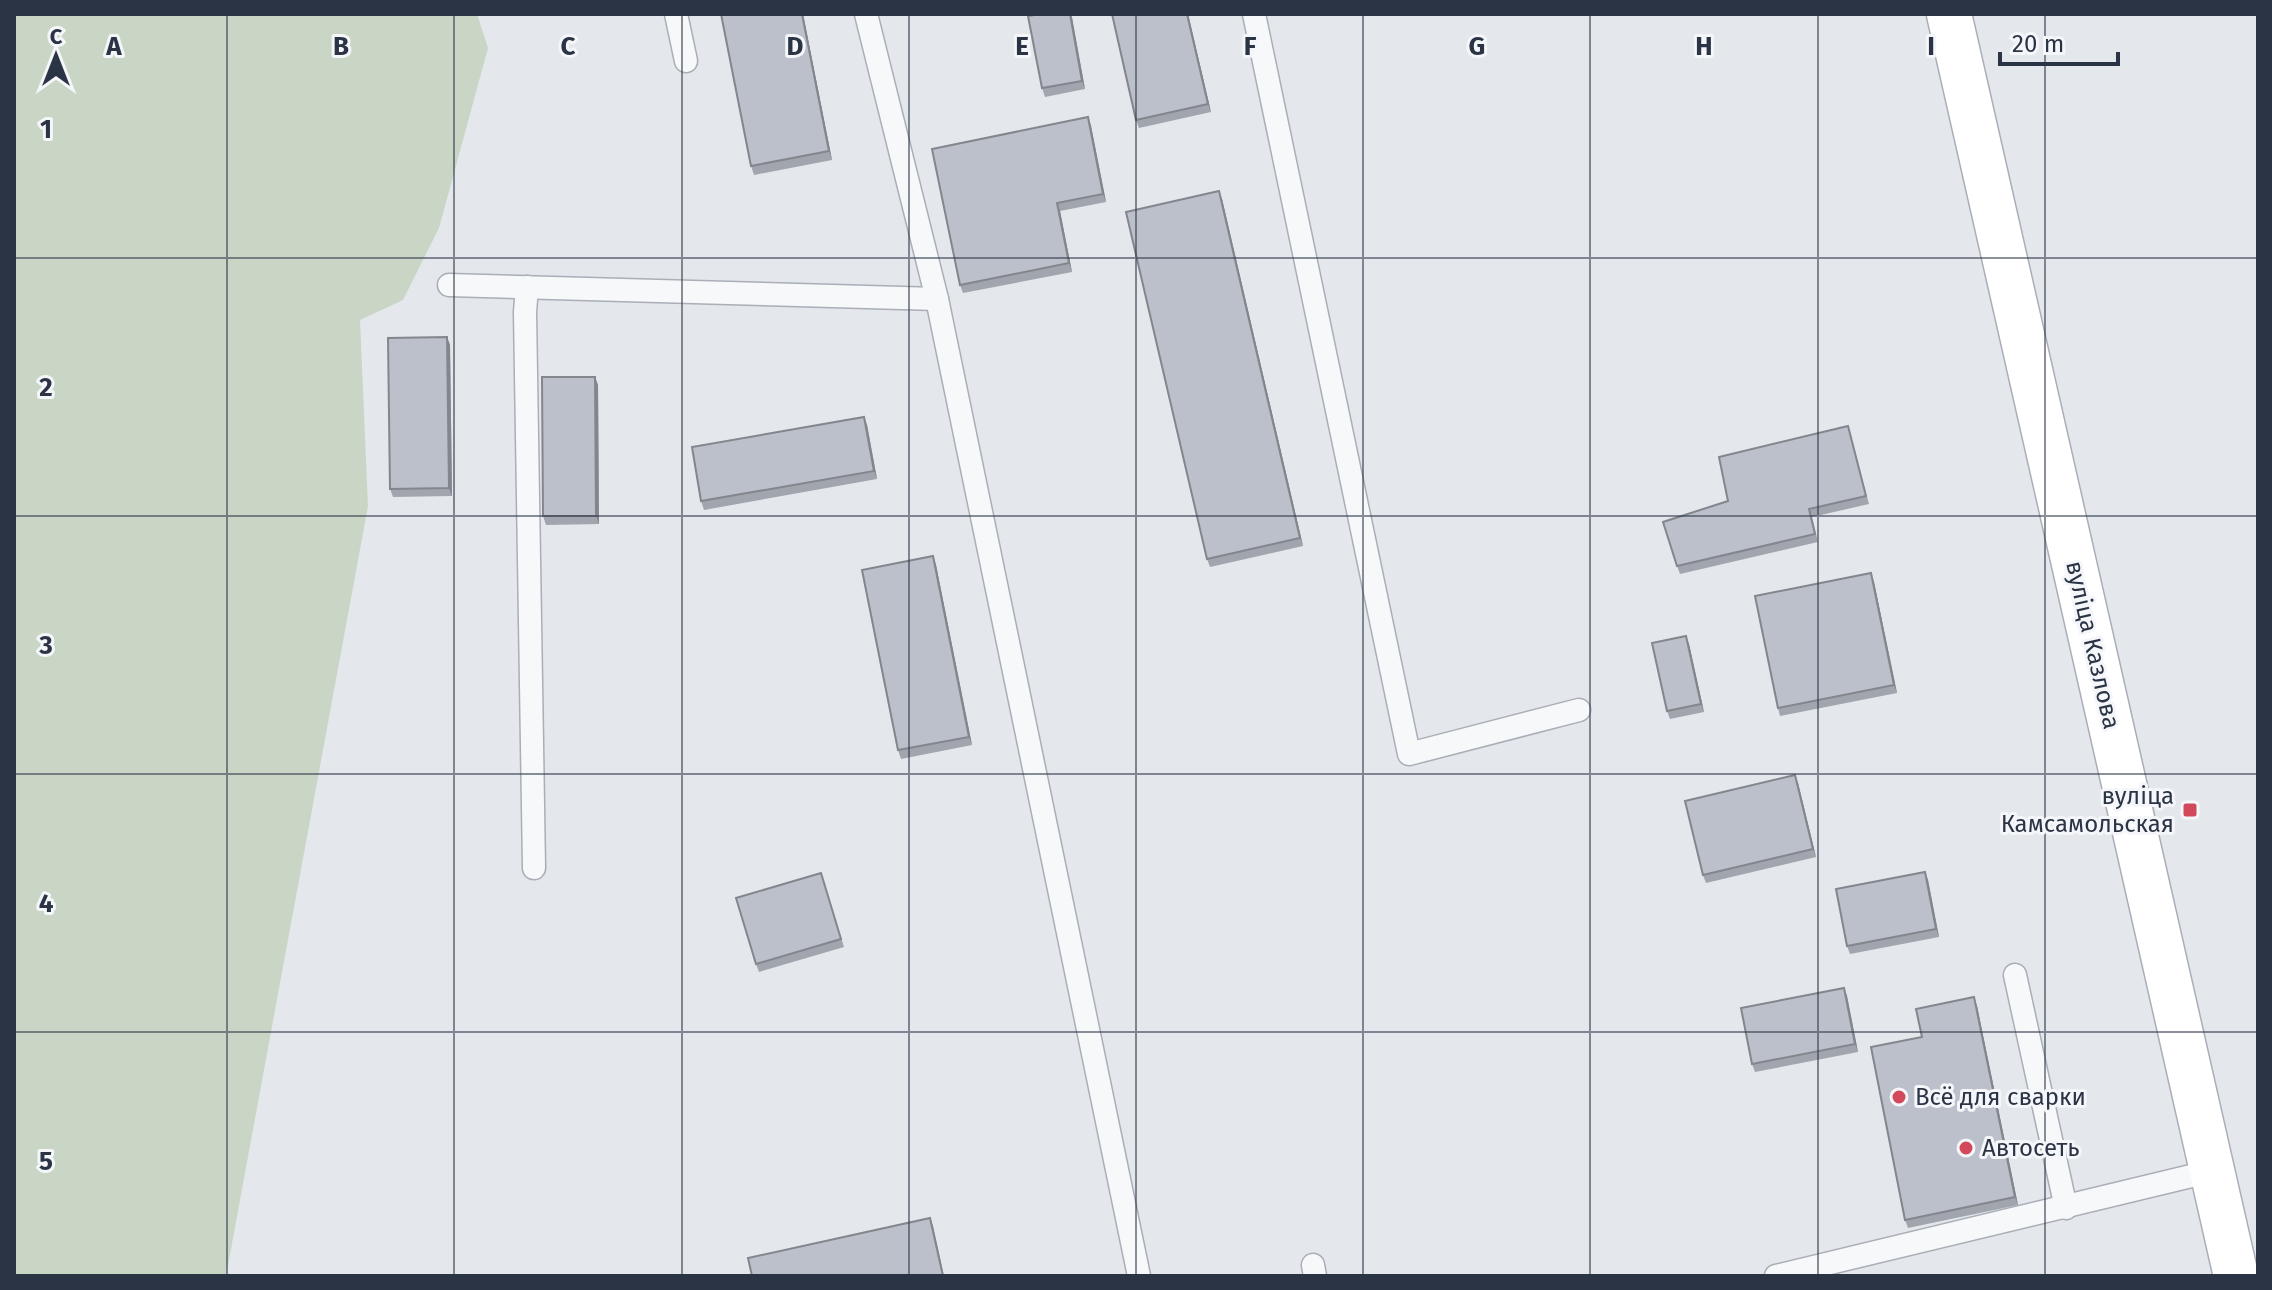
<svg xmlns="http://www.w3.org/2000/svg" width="2272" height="1290" viewBox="0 0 2272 1290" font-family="'Fira Sans',sans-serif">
	<rect width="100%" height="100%" fill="#e4e7ec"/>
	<path fill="#c9d6c5" d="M 14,14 L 477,14 L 488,48 L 439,228 L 403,300 L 360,320 L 368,506 L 226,1276 L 14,1276 Z"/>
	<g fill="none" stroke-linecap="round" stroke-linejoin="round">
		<g stroke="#a9aeb7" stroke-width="25">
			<g id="service">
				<path d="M 676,14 L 686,61"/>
				<path d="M 866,14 L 937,299 L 1139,1276"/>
				<path d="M 1254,14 L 1409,754 L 1579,710"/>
				<path d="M 449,285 L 937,299"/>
				<path d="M 527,287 L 525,312 L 534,868"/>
				<path d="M 2015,975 L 2066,1208"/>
				<path d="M 1313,1265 L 1315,1276"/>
				<path d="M 1776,1276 L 2212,1171"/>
			</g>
		</g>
		<g stroke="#a9aeb7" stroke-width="47">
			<path id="secondary" d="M 1949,14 L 2236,1276"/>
		</g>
		<use href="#service" stroke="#f7f8fa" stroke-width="22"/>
		<use href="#secondary" stroke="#fff" stroke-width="44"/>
	</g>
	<g fill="#a1a5ae">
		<path d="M 721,14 L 803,14 L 832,160 L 754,175 L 751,166 Z"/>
		<path d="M 1040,14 L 1071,14 L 1085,89 L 1045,97 L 1042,88 Z"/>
		<path d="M 1188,14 L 1211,112 L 1139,128 L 1136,120 Z"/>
		<path d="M 1088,117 L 1091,126 L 1106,202 L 1060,211 L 1072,272 L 963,293 L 960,285 Z"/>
		<path d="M 1222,199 L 1303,546 L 1210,567 L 1207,559 Z"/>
		<path d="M 447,337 L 450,345 L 452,496 L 393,497 L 390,489 Z"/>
		<path d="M 595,377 L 598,385 L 599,524 L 546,525 L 543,516 Z"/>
		<path d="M 864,417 L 867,425 L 877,479 L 704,510 L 701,501 Z"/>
		<path d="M 1848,426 L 1869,504 L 1812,517 L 1818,542 L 1680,574 L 1677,566 L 1728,501 Z"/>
		<path d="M 933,556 L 936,565 L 972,745 L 901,759 L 898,750 Z"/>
		<path d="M 1874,582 L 1897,693 L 1780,716 L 1778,708 Z"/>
		<path d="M 1689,644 L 1704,712 L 1670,719 L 1667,711 Z"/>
		<path d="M 1798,783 L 1816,857 L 1706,883 L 1703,875 Z"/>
		<path d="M 1925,872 L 1928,880 L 1939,937 L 1850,954 L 1847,946 Z"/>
		<path d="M 821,873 L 844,947 L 759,972 L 756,964 Z"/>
		<path d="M 1844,988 L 1847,996 L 1858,1052 L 1755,1072 L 1752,1064 Z"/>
		<path d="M 1977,1006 L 2018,1205 L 1908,1228 L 1905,1220 L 1922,1037 Z"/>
	</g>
	<g fill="#83868d">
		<path d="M 802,14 L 803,14 L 832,160 L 829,151 Z"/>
		<path d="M 1070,14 L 1072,17 L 1085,89 L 1082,81 Z"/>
		<path d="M 1187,14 L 1188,14 L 1211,112 L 1208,104 Z"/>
		<path d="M 1088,117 L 1091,126 L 1106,202 L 1103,194 Z"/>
		<path d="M 1219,191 L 1222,199 L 1303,546 L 1300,538 Z"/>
		<path d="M 1057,203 L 1060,211 L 1072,272 L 1069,263 Z"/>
		<path d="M 447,337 L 450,345 L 452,496 L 449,488 Z"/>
		<path d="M 595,377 L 598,385 L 599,524 L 596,516 Z"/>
		<path d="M 864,417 L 867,425 L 877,479 L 874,471 Z"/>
		<path d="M 933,556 L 936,565 L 972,745 L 969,737 Z"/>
		<path d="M 1871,573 L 1874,582 L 1897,693 L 1894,685 Z"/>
		<path d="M 1686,636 L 1689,644 L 1704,712 L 1701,704 Z"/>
		<path d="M 1795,775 L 1798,783 L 1816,857 L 1813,849 Z"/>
		<path d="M 1925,872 L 1928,880 L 1939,937 L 1936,929 Z"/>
		<path d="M 1844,988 L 1847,996 L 1858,1052 L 1855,1044 Z"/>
		<path d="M 1974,997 L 1977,1006 L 2018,1205 L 2015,1197 Z"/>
		<path d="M 930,1218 L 933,1226 L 944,1276 L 943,1276 Z"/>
	</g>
	<g fill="#bbc0ca" stroke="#83868d" stroke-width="2">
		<path d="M 721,14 L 802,14 L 829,151 L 751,166 Z"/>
		<path d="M 1040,14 L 1070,14 L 1082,81 L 1042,88 L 1028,16 Z"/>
		<path d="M 1112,14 L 1187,14 L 1208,104 L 1136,120 Z"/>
		<path d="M 1088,117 L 1103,194 L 1057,203 L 1069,263 L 960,285 L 932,149 Z"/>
		<path d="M 1219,191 L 1300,538 L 1207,559 L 1126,212 Z"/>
		<path d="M 447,337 L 449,488 L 390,489 L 388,338 Z"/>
		<path d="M 542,377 L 595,377 L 596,516 L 543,516 Z"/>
		<path d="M 864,417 L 874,471 L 701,501 L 692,447 Z"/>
		<path d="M 1848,426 L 1866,496 L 1809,509 L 1815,534 L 1677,566 L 1663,522 L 1728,501 L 1719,457 Z"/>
		<path d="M 933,556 L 969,737 L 898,750 L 862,570 Z"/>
		<path d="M 1871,573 L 1894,685 L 1778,708 L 1755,596 Z"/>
		<path d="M 1686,636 L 1701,704 L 1667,711 L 1652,643 Z"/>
		<path d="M 1795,775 L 1813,849 L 1703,875 L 1685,801 Z"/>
		<path d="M 1925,872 L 1936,929 L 1847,946 L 1836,889 Z"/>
		<path d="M 821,873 L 841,939 L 756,964 L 736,898 Z"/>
		<path d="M 1844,988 L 1855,1044 L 1752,1064 L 1741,1008 Z"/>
		<path d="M 1974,997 L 2015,1197 L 1905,1220 L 1871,1047 L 1922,1037 L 1916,1009 Z"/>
		<path d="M 930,1218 L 943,1276 L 752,1276 L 748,1258 Z"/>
	</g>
	<path fill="none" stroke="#2b3445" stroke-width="2" stroke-opacity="0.55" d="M 227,14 L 227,1276M 454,14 L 454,1276M 682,14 L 682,1276M 909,14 L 909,1276M 1136,14 L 1136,1276M 1363,14 L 1363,1276M 1590,14 L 1590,1276M 1818,14 L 1818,1276M 2045,14 L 2045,1276M 14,258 L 2258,258M 14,516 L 2258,516M 14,774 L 2258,774M 14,1032 L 2258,1032"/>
	<g fill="#d1495b" stroke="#f4f6f9" stroke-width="3">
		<rect x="2182" y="802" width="16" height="16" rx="4"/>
		<circle cx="1899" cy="1097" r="8"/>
		<circle cx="1966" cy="1148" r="8"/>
	</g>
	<g text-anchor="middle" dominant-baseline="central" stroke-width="6" stroke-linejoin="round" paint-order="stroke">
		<g font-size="24" fill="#2b3445" stroke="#f4f6f9">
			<text transform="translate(2093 645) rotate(77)">вуліца Казлова</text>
		</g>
		<g font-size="24" fill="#2b3445" stroke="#f4f6f9" text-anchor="start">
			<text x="2174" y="796" text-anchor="end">вуліца<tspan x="2174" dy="28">Камсамольская</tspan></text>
			<text x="1915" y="1097">Всё для сварки</text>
			<text x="1982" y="1148">Автосеть</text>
		</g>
	</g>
	<g font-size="26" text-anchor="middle" font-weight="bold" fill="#2b3445" stroke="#f4f6f9" stroke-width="6" stroke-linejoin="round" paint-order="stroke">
		<text x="114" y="55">A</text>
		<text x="341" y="55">B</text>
		<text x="568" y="55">C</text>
		<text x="795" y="55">D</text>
		<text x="1022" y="55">E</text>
		<text x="1250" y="55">F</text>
		<text x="1477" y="55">G</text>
		<text x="1704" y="55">H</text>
		<text x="1931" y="55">I</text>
		<text x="46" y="138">1</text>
		<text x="46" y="396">2</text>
		<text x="46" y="654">3</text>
		<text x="46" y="912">4</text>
		<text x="46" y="1170">5</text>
	</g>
	<rect width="2272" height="1290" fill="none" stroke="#2b3445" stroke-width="32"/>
	<g transform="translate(56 56)" stroke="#f4f6f9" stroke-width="6" paint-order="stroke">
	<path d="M0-6L14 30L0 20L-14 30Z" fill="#2b3445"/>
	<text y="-12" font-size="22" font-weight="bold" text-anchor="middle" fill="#2b3445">С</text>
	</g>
	<path d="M2000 52v12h118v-12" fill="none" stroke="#2b3445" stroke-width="4"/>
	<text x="2012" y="52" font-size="24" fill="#2b3445" stroke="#f4f6f9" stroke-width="6" paint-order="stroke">20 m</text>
</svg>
